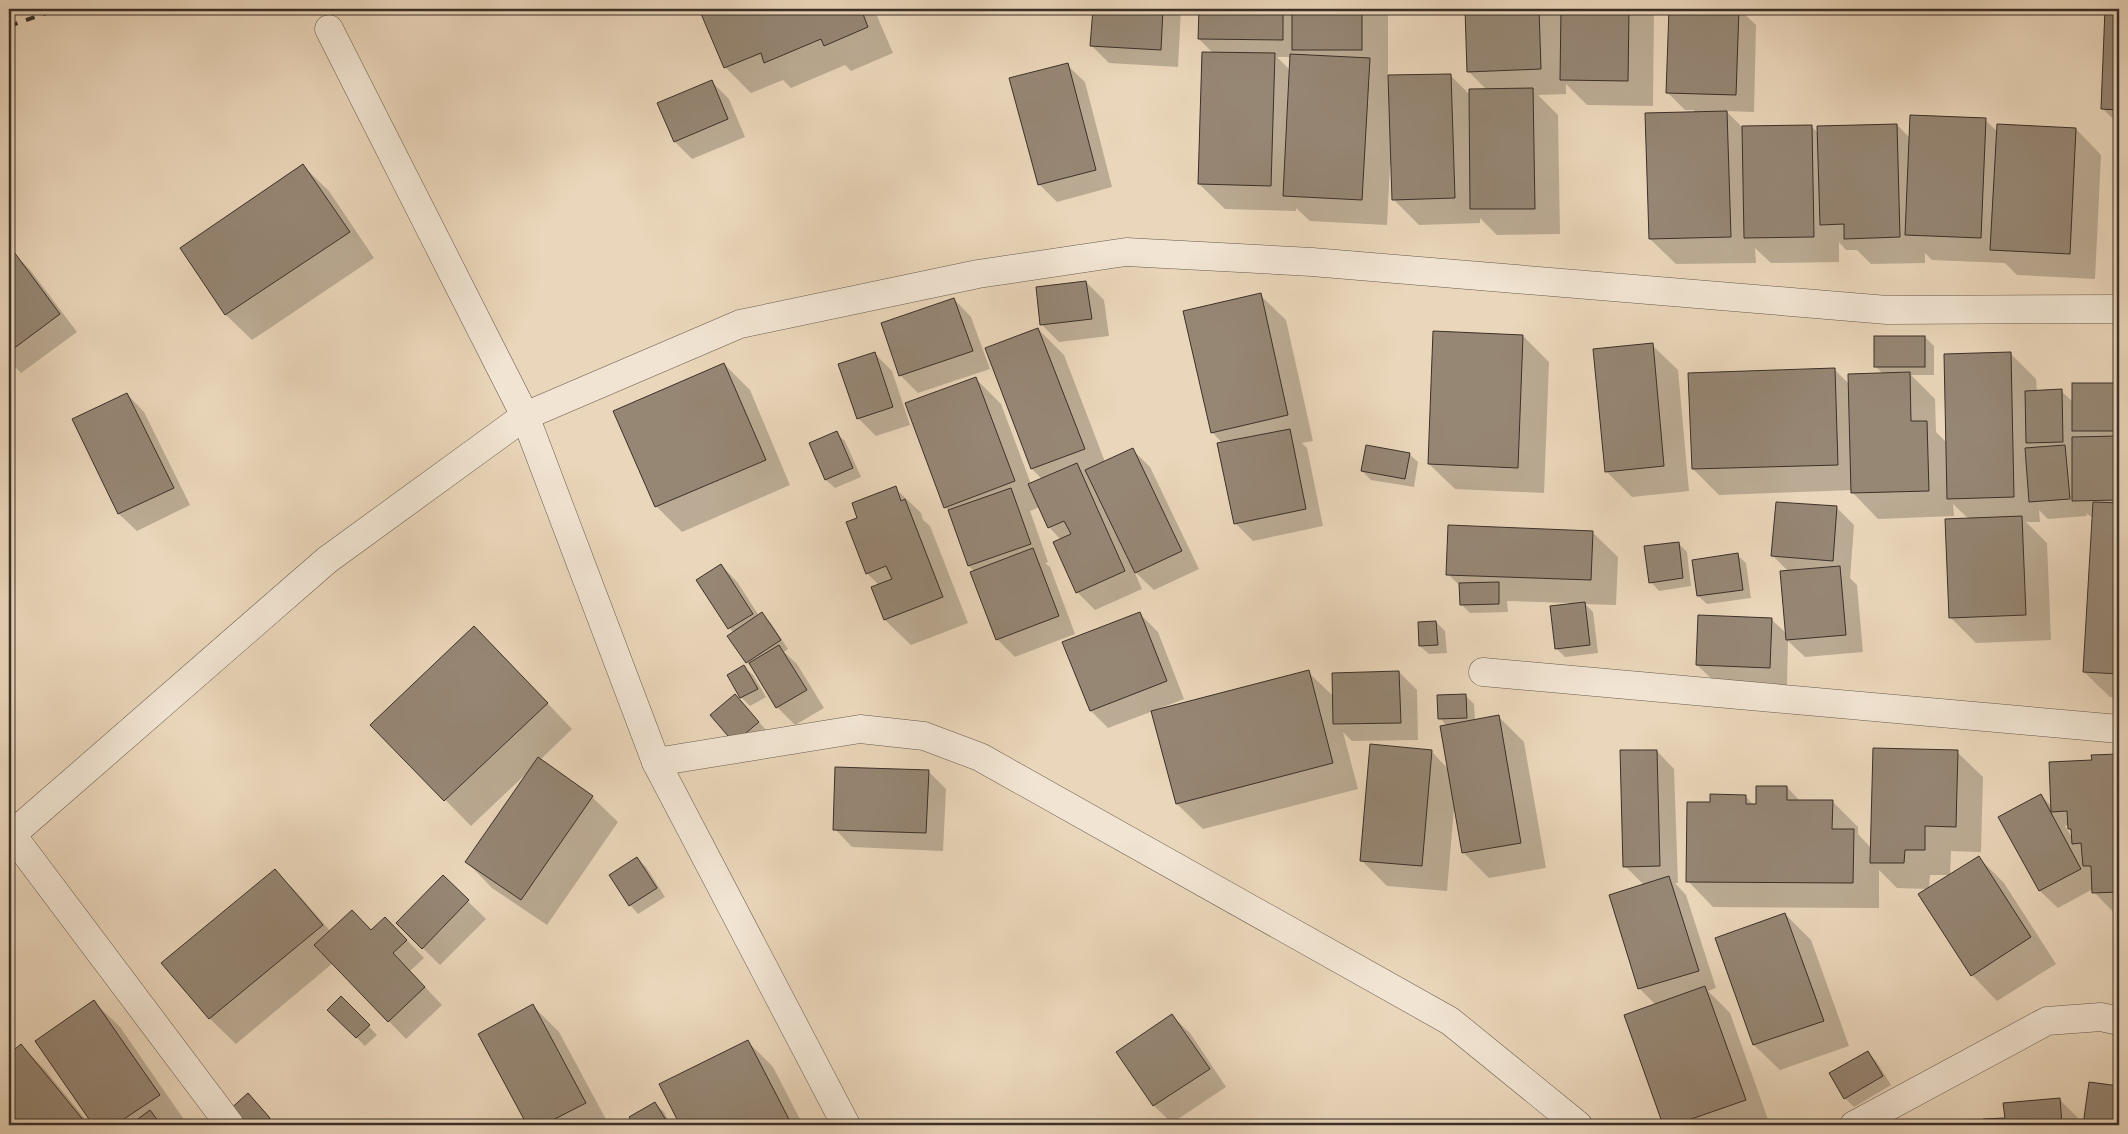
<svg xmlns="http://www.w3.org/2000/svg" width="2128" height="1134" viewBox="0 0 2128 1134" font-family="'IM FELL DW Pica',serif">
	<rect width="100%" height="100%" fill="#ead6ba"/>
	<filter id="stains"><feTurbulence type="fractalNoise" baseFrequency=".004" numOctaves="4"/><feColorMatrix values="0 0 0 0 .2 0 0 0 0 .09 0 0 0 0 .02 0 0 0 .5 -.17"/></filter>
	<radialGradient id="worn" r=".72"><stop offset=".6" stop-color="#630" stop-opacity="0"/><stop offset="1" stop-color="#630" stop-opacity=".3"/></radialGradient>
	<g fill="#0003" fill-rule="evenodd">
		<path d="M 700,9 L 874,9 L 893,53 L 851,71 L 845,65 L 791,88 L 783,80 L 751,93 L 725,67 Z"/>
		<path d="M 1094,9 L 1181,9 L 1178,67 L 1109,63 L 1092,46 Z"/>
		<path d="M 1200,9 L 1388,9 L 1388,77 L 1450,75 L 1470,95 L 1487,90 L 1468,71 L 1466,9 L 1654,9 L 1653,106 L 1587,105 L 1566,84 L 1566,94 L 1538,95 L 1558,115 L 1560,234 L 1497,235 L 1480,218 L 1480,223 L 1419,225 L 1394,200 L 1392,165 L 1390,165 L 1387,225 L 1310,221 L 1296,208 L 1296,211 L 1225,209 L 1199,184 L 1214,54 L 1199,39 ZM 1277,57 L 1291,57 L 1291,71 Z"/>
		<path d="M 1668,9 L 1739,9 L 1756,25 L 1754,112 L 1726,111 L 1742,127 L 1811,126 L 1818,133 L 1897,125 L 1910,138 L 1985,120 L 1998,132 L 2076,129 L 2101,155 L 2095,279 L 2017,275 L 2005,263 L 1932,260 L 1925,253 L 1925,263 L 1871,264 L 1857,250 L 1846,250 L 1839,242 L 1839,262 L 1771,263 L 1755,248 L 1756,263 L 1676,264 L 1650,239 L 1694,113 L 1694,110 L 1685,110 L 1668,93 L 1670,9 Z"/>
		<path d="M 2106,9 L 2119,9 L 2119,125 L 2103,109 Z"/>
		<path d="M 1067,65 L 1085,82 L 1112,187 L 1057,202 L 1039,184 Z"/>
		<path d="M 712,82 L 729,99 L 745,137 L 692,159 L 675,142 Z"/>
		<path d="M 303,166 L 329,191 L 374,258 L 252,340 L 226,315 L 182,249 Z"/>
		<path d="M 14,253 L 31,271 L 77,332 L 21,373 L 9,361 L 9,257 Z"/>
		<path d="M 1086,282 L 1104,300 L 1109,336 L 1059,342 L 1042,325 Z"/>
		<path d="M 1260,295 L 1286,320 L 1313,441 L 1302,443 L 1307,448 L 1323,526 L 1253,541 L 1235,523 L 1223,444 L 1212,432 Z"/>
		<path d="M 954,299 L 971,317 L 990,369 L 918,393 L 901,376 L 882,324 Z"/>
		<path d="M 1038,329 L 1064,355 L 1105,462 L 1132,449 L 1150,467 L 1199,569 L 1154,590 L 1134,571 L 1142,589 L 1095,610 L 1077,592 L 1061,540 L 1049,527 L 1040,507 L 1030,511 L 1048,562 L 1045,563 L 1050,567 L 1075,634 L 1015,657 L 997,639 L 975,572 L 969,566 L 950,512 L 945,507 L 976,379 L 1001,404 L 1031,484 L 1042,479 L 1032,469 L 986,349 Z"/>
		<path d="M 1523,336 L 1549,362 L 1544,493 L 1455,489 L 1429,464 Z"/>
		<path d="M 1925,337 L 1934,346 L 1934,375 L 1911,375 L 1935,399 L 1936,432 L 1947,443 L 2011,354 L 2036,379 L 2037,392 L 2061,391 L 2073,402 L 2073,384 L 2119,385 L 2119,698 L 2110,697 L 2084,672 L 2093,518 L 2086,513 L 2087,516 L 2048,519 L 2039,510 L 2040,522 L 2026,522 L 2047,543 L 2051,640 L 1976,643 L 1951,618 L 1969,519 L 1953,504 L 1954,516 L 1878,519 L 1853,493 L 1853,490 L 1719,495 L 1693,469 L 1834,369 L 1850,385 L 1883,374 L 1875,366 Z"/>
		<path d="M 1652,345 L 1678,370 L 1689,491 L 1632,497 L 1606,471 Z"/>
		<path d="M 874,353 L 892,371 L 910,425 L 876,436 L 858,418 Z"/>
		<path d="M 724,364 L 750,390 L 790,485 L 682,532 L 656,506 L 615,412 Z"/>
		<path d="M 127,394 L 144,412 L 190,505 L 137,531 L 119,514 L 74,420 Z"/>
		<path d="M 836,433 L 845,441 L 861,477 L 835,488 L 826,480 L 810,444 Z"/>
		<path d="M 1409,454 L 1418,462 L 1414,487 L 1371,480 L 1362,471 Z"/>
		<path d="M 895,488 L 921,513 L 923,520 L 930,526 L 968,623 L 911,645 L 885,620 L 879,585 L 867,573 Z"/>
		<path d="M 1837,508 L 1854,525 L 1850,578 L 1857,585 L 1863,652 L 1805,657 L 1788,641 L 1787,685 L 1715,682 L 1697,665 L 1771,619 L 1787,634 L 1789,572 L 1772,555 Z"/>
		<path d="M 1592,532 L 1618,557 L 1616,605 L 1585,604 L 1593,612 L 1598,653 L 1565,657 L 1556,648 L 1570,603 L 1507,601 L 1508,612 L 1470,613 L 1462,605 L 1461,587 L 1448,574 Z"/>
		<path d="M 1678,543 L 1687,552 L 1691,586 L 1659,591 L 1651,582 Z"/>
		<path d="M 1737,555 L 1746,563 L 1751,598 L 1707,604 L 1698,596 Z"/>
		<path d="M 721,565 L 738,583 L 759,616 L 762,614 L 771,623 L 788,649 L 784,652 L 797,664 L 824,708 L 795,725 L 777,707 L 755,671 L 747,662 L 734,634 L 698,580 Z"/>
		<path d="M 1140,614 L 1158,632 L 1184,699 L 1158,709 L 1158,711 L 1308,672 L 1334,697 L 1399,672 L 1417,690 L 1418,740 L 1352,741 L 1343,732 L 1358,789 L 1203,829 L 1177,804 L 1153,711 L 1108,728 L 1091,711 Z"/>
		<path d="M 1436,622 L 1445,631 L 1447,653 L 1429,654 L 1420,646 Z"/>
		<path d="M 500,653 L 572,729 L 540,760 L 592,797 L 618,822 L 547,925 L 492,888 L 467,862 L 529,771 L 471,826 L 372,725 Z"/>
		<path d="M 744,667 L 753,675 L 766,697 L 750,706 L 741,697 L 728,675 Z"/>
		<path d="M 735,695 L 767,731 L 743,751 Z"/>
		<path d="M 1465,695 L 1474,704 L 1475,721 L 1498,716 L 1524,742 L 1546,868 L 1489,878 L 1463,852 L 1454,808 L 1447,891 L 1387,886 L 1361,860 L 1431,751 L 1448,769 L 1447,726 L 1440,718 Z"/>
		<path d="M 1657,751 L 1674,769 L 1678,883 L 1675,883 L 1686,895 L 1716,988 L 1708,991 L 1730,1013 L 1770,1125 L 1665,1125 L 1626,1016 L 1656,1005 L 1640,989 L 1610,895 L 1644,885 L 1625,866 Z"/>
		<path d="M 1957,752 L 1983,777 L 1981,852 L 1951,851 L 1950,875 L 1978,857 L 2004,883 L 2056,964 L 1997,1001 L 1972,975 L 1929,889 L 1897,888 L 1879,870 L 1879,908 L 1713,907 L 1688,881 L 1711,804 L 1745,796 L 1754,805 L 1787,787 L 1800,801 L 1832,801 L 1858,827 L 1858,834 L 1872,849 ZM 1930,875 L 1950,875 L 1929,888 Z"/>
		<path d="M 2119,755 L 2119,918 L 2094,892 L 2093,889 L 2058,908 L 2040,891 L 2000,817 L 2041,795 L 2052,807 L 2093,761 L 2092,756 ZM 2066,825 L 2072,832 L 2073,839 L 2065,826 Z"/>
		<path d="M 928,771 L 946,789 L 943,851 L 852,847 L 835,829 Z"/>
		<path d="M 637,858 L 646,867 L 665,897 L 638,914 L 630,905 Z"/>
		<path d="M 275,870 L 300,896 L 331,932 L 371,931 L 403,936 L 424,958 L 410,971 L 442,1005 L 406,1039 L 333,963 L 236,1044 L 210,1019 L 163,963 Z"/>
		<path d="M 443,877 L 486,919 L 440,965 L 397,923 Z"/>
		<path d="M 1785,914 L 1811,940 L 1849,1046 L 1780,1070 L 1754,1045 L 1717,939 Z"/>
		<path d="M 341,998 L 377,1035 L 365,1046 L 329,1010 Z"/>
		<path d="M 94,1002 L 120,1027 L 185,1121 L 178,1125 L 94,1125 L 36,1041 Z"/>
		<path d="M 533,1006 L 559,1032 L 609,1125 L 529,1125 L 480,1034 Z"/>
		<path d="M 1172,1016 L 1190,1033 L 1226,1087 L 1172,1123 L 1154,1106 L 1118,1052 Z"/>
		<path d="M 747,1041 L 773,1067 L 803,1125 L 681,1125 L 660,1085 Z"/>
		<path d="M 21,1046 L 46,1071 L 90,1125 L 9,1125 L 9,1055 Z"/>
		<path d="M 1867,1052 L 1876,1061 L 1891,1085 L 1854,1107 L 1845,1098 Z"/>
		<path d="M 2090,1083 L 2119,1088 L 2119,1125 L 1985,1125 L 1985,1121 L 2006,1119 L 2059,1099 L 2084,1124 Z"/>
		<path d="M 257,1104 L 275,1125 L 241,1125 Z"/>
		<path d="M 655,1104 L 664,1112 L 671,1125 L 636,1125 L 631,1117 Z"/>
	</g>
	<g fill="#968674" stroke="#3b3029">
		<path d="M 699,9 L 861,9 L 868,27 L 824,46 L 821,39 L 764,63 L 761,53 L 724,68 Z"/>
		<path d="M 1093,9 L 1163,9 L 1161,50 L 1090,46 Z"/>
		<path d="M 1199,9 L 1283,9 L 1283,40 L 1198,39 Z"/>
		<rect x="1292" y="9" width="70" height="41"/>
		<path d="M 1465,9 L 1539,9 L 1541,69 L 1467,72 Z"/>
		<path d="M 1561,9 L 1629,9 L 1628,81 L 1560,80 Z"/>
		<path d="M 1669,9 L 1739,9 L 1736,95 L 1666,93 Z"/>
		<path d="M 2105,9 L 2119,9 L 2119,110 L 2101,109 Z"/>
		<path d="M 1202,52 L 1275,53 L 1271,186 L 1198,184 Z"/>
		<path d="M 1290,54 L 1370,58 L 1362,200 L 1283,196 Z"/>
		<path d="M 1068,63 L 1096,170 L 1038,185 L 1009,78 Z"/>
		<path d="M 1451,74 L 1455,198 L 1392,200 L 1388,75 Z"/>
		<path d="M 712,80 L 728,119 L 674,142 L 657,103 Z"/>
		<path d="M 1533,88 L 1535,209 L 1470,209 L 1469,89 Z"/>
		<path d="M 1727,111 L 1731,237 L 1649,239 L 1645,113 Z"/>
		<path d="M 1910,115 L 1986,118 L 1981,238 L 1905,235 Z"/>
		<path d="M 1897,124 L 1900,237 L 1844,239 L 1844,224 L 1820,225 L 1817,126 Z"/>
		<path d="M 1997,124 L 2076,128 L 2070,254 L 1990,250 Z"/>
		<path d="M 1812,125 L 1814,237 L 1744,238 L 1742,126 Z"/>
		<path d="M 303,164 L 350,232 L 225,315 L 180,248 Z"/>
		<path d="M 14,252 L 60,314 L 9,352 L 9,255 Z"/>
		<path d="M 1086,281 L 1092,319 L 1040,325 L 1036,287 Z"/>
		<path d="M 1261,293 L 1288,415 L 1211,433 L 1183,311 Z"/>
		<path d="M 954,298 L 973,351 L 899,376 L 881,323 Z"/>
		<path d="M 1038,328 L 1085,449 L 1031,469 L 985,348 Z"/>
		<path d="M 1433,331 L 1523,335 L 1518,468 L 1428,464 Z"/>
		<rect x="1874" y="336" width="51" height="31"/>
		<path d="M 1653,343 L 1664,466 L 1605,472 L 1593,349 Z"/>
		<path d="M 875,352 L 893,407 L 857,419 L 838,364 Z"/>
		<path d="M 2011,352 L 2014,497 L 1947,499 L 1944,354 Z"/>
		<path d="M 724,363 L 766,460 L 655,507 L 613,411 Z"/>
		<path d="M 1835,368 L 1838,465 L 1692,469 L 1688,373 Z"/>
		<path d="M 1910,372 L 1911,421 L 1927,421 L 1929,491 L 1851,493 L 1848,374 Z"/>
		<path d="M 976,377 L 1015,481 L 944,508 L 905,403 Z"/>
		<rect x="2072" y="383" width="47" height="48"/>
		<path d="M 2062,389 L 2063,442 L 2026,443 L 2025,391 Z"/>
		<path d="M 127,393 L 174,488 L 118,514 L 72,419 Z"/>
		<path d="M 1290,429 L 1306,509 L 1234,524 L 1217,443 Z"/>
		<path d="M 837,431 L 853,468 L 825,480 L 809,443 Z"/>
		<path d="M 2119,436 L 2119,500 L 2072,501 L 2072,437 Z"/>
		<path d="M 1366,445 L 1410,453 L 1405,479 L 1361,471 Z"/>
		<path d="M 2065,445 L 2070,499 L 2029,502 L 2025,448 Z"/>
		<path d="M 1133,448 L 1182,551 L 1135,573 L 1085,470 Z"/>
		<path d="M 1077,463 L 1125,571 L 1076,593 L 1053,542 L 1071,534 L 1064,521 L 1048,528 L 1028,484 Z"/>
		<path d="M 896,486 L 901,501 L 905,499 L 943,597 L 884,620 L 871,587 L 892,579 L 886,566 L 866,574 L 846,522 L 857,518 L 852,503 Z"/>
		<path d="M 1011,488 L 1031,544 L 968,566 L 948,510 Z"/>
		<path d="M 1776,502 L 1837,506 L 1833,561 L 1771,556 Z"/>
		<path d="M 2093,502 L 2119,503 L 2119,674 L 2083,672 Z"/>
		<path d="M 2022,516 L 2026,615 L 1949,618 L 1945,519 Z"/>
		<path d="M 1448,525 L 1593,531 L 1591,580 L 1446,575 Z"/>
		<path d="M 1679,542 L 1683,578 L 1649,583 L 1644,546 Z"/>
		<path d="M 1033,548 L 1059,616 L 996,640 L 970,572 Z"/>
		<path d="M 1738,553 L 1743,590 L 1697,596 L 1692,560 Z"/>
		<path d="M 721,564 L 753,614 L 728,629 L 696,580 Z"/>
		<path d="M 1840,566 L 1846,635 L 1786,640 L 1780,571 Z"/>
		<path d="M 1499,582 L 1499,604 L 1460,605 L 1459,583 Z"/>
		<path d="M 1585,602 L 1590,645 L 1555,649 L 1550,606 Z"/>
		<path d="M 762,612 L 781,640 L 746,663 L 727,636 Z"/>
		<path d="M 1140,612 L 1167,681 L 1090,711 L 1062,642 Z"/>
		<path d="M 1698,615 L 1772,618 L 1770,668 L 1696,665 Z"/>
		<path d="M 1436,621 L 1438,645 L 1419,646 L 1418,622 Z"/>
		<path d="M 474,626 L 548,703 L 444,801 L 370,725 Z"/>
		<path d="M 779,645 L 807,690 L 776,708 L 749,663 Z"/>
		<path d="M 744,665 L 758,689 L 740,698 L 727,675 Z"/>
		<path d="M 1309,670 L 1333,763 L 1176,804 L 1151,711 Z"/>
		<path d="M 1399,671 L 1401,723 L 1333,724 L 1332,673 Z"/>
		<path d="M 735,694 L 759,722 L 734,743 L 710,715 Z"/>
		<path d="M 1466,694 L 1467,718 L 1438,719 L 1437,695 Z"/>
		<path d="M 1499,715 L 1521,843 L 1462,853 L 1440,726 Z"/>
		<path d="M 1370,744 L 1432,750 L 1422,866 L 1360,861 Z"/>
		<path d="M 1873,748 L 1958,750 L 1956,827 L 1925,826 L 1925,850 L 1905,850 L 1904,863 L 1870,863 Z"/>
		<path d="M 1620,750 L 1657,750 L 1660,866 L 1623,867 Z"/>
		<path d="M 2119,754 L 2119,892 L 2092,893 L 2091,866 L 2083,866 L 2081,843 L 2072,844 L 2071,829 L 2068,829 L 2067,811 L 2051,812 L 2049,762 L 2092,760 L 2091,755 Z"/>
		<path d="M 538,757 L 593,796 L 521,900 L 465,862 Z"/>
		<path d="M 835,767 L 929,770 L 926,833 L 833,830 Z"/>
		<path d="M 1756,786 L 1787,786 L 1787,800 L 1833,800 L 1832,829 L 1854,829 L 1853,883 L 1686,882 L 1687,802 L 1710,802 L 1710,794 L 1746,795 L 1746,804 L 1756,804 Z"/>
		<path d="M 2041,794 L 2081,869 L 2039,891 L 1998,817 Z"/>
		<path d="M 1979,856 L 2031,937 L 1971,976 L 1918,894 Z"/>
		<path d="M 637,857 L 657,888 L 629,906 L 609,875 Z"/>
		<path d="M 275,869 L 323,925 L 209,1019 L 161,963 Z"/>
		<path d="M 443,875 L 469,900 L 422,949 L 396,923 Z"/>
		<path d="M 1669,876 L 1699,971 L 1638,989 L 1609,895 Z"/>
		<path d="M 352,910 L 371,930 L 385,917 L 407,940 L 393,953 L 425,987 L 388,1022 L 314,945 Z"/>
		<path d="M 1785,913 L 1824,1021 L 1753,1045 L 1715,938 Z"/>
		<path d="M 1705,986 L 1746,1100 L 1674,1125 L 1663,1125 L 1624,1015 Z"/>
		<path d="M 341,996 L 370,1025 L 356,1038 L 327,1010 Z"/>
		<path d="M 94,1000 L 160,1095 L 115,1125 L 93,1125 L 35,1041 Z"/>
		<path d="M 533,1004 L 586,1103 L 543,1125 L 527,1125 L 478,1034 Z"/>
		<path d="M 1172,1014 L 1210,1069 L 1153,1106 L 1116,1052 Z"/>
		<path d="M 748,1040 L 792,1125 L 680,1125 L 659,1084 Z"/>
		<path d="M 21,1044 L 84,1121 L 79,1125 L 9,1125 L 9,1054 Z"/>
		<path d="M 1868,1051 L 1883,1076 L 1844,1099 L 1829,1073 Z"/>
		<path d="M 2089,1082 L 2119,1086 L 2119,1125 L 2083,1125 Z"/>
		<path d="M 248,1093 L 270,1118 L 262,1125 L 239,1125 L 227,1112 Z"/>
		<path d="M 2060,1098 L 2062,1125 L 1984,1125 L 1983,1119 L 2005,1118 L 2003,1103 Z"/>
		<path d="M 655,1102 L 669,1125 L 634,1125 L 629,1117 Z"/>
		<path d="M 150,1110 L 161,1125 L 130,1125 Z"/>
	</g>
	<g fill="none" stroke-linecap="round" stroke-linejoin="round">
		<g stroke="#675a4d" stroke-width="29">
			<g id="minor">
				<path d="M 329,29 L 525,416 L 656,762 L 846,1125"/>
				<path d="M 1483,672 L 2119,729"/>
				<path d="M 656,762 L 860,729 L 924,736 L 980,757 L 1450,1021 L 1578,1125"/>
				<path d="M 12,835 L 230,1125"/>
				<path d="M 9,837 L 327,560 L 525,416 L 740,324 L 978,274 L 1126,252 L 1312,262 L 1887,310 L 2119,309"/>
				<path d="M 1854,1125 L 2047,1021 L 2101,1017 L 2119,1021"/>
			</g>
		</g>
		<use href="#minor" stroke="#f1e4d2" stroke-width="28"/>
		<path stroke="#3b3029" stroke-width="4" stroke-dasharray="9 9" stroke-linecap="butt" d="M 9,26 L 58,9"/>
	</g>
	<rect width="2128" height="1134" fill="none" stroke="#ead6ba" stroke-width="30"/>
	<rect x="10" y="10" width="2108" height="1114" fill="none" stroke="#3b3029" stroke-width="2.5"/>
	<rect x="15" y="15" width="2098" height="1104" fill="none" stroke="#3b3029"/>
	<rect width="100%" height="100%" filter="url(#stains)"/>
	<rect width="100%" height="100%" fill="url(#worn)"/>
</svg>
